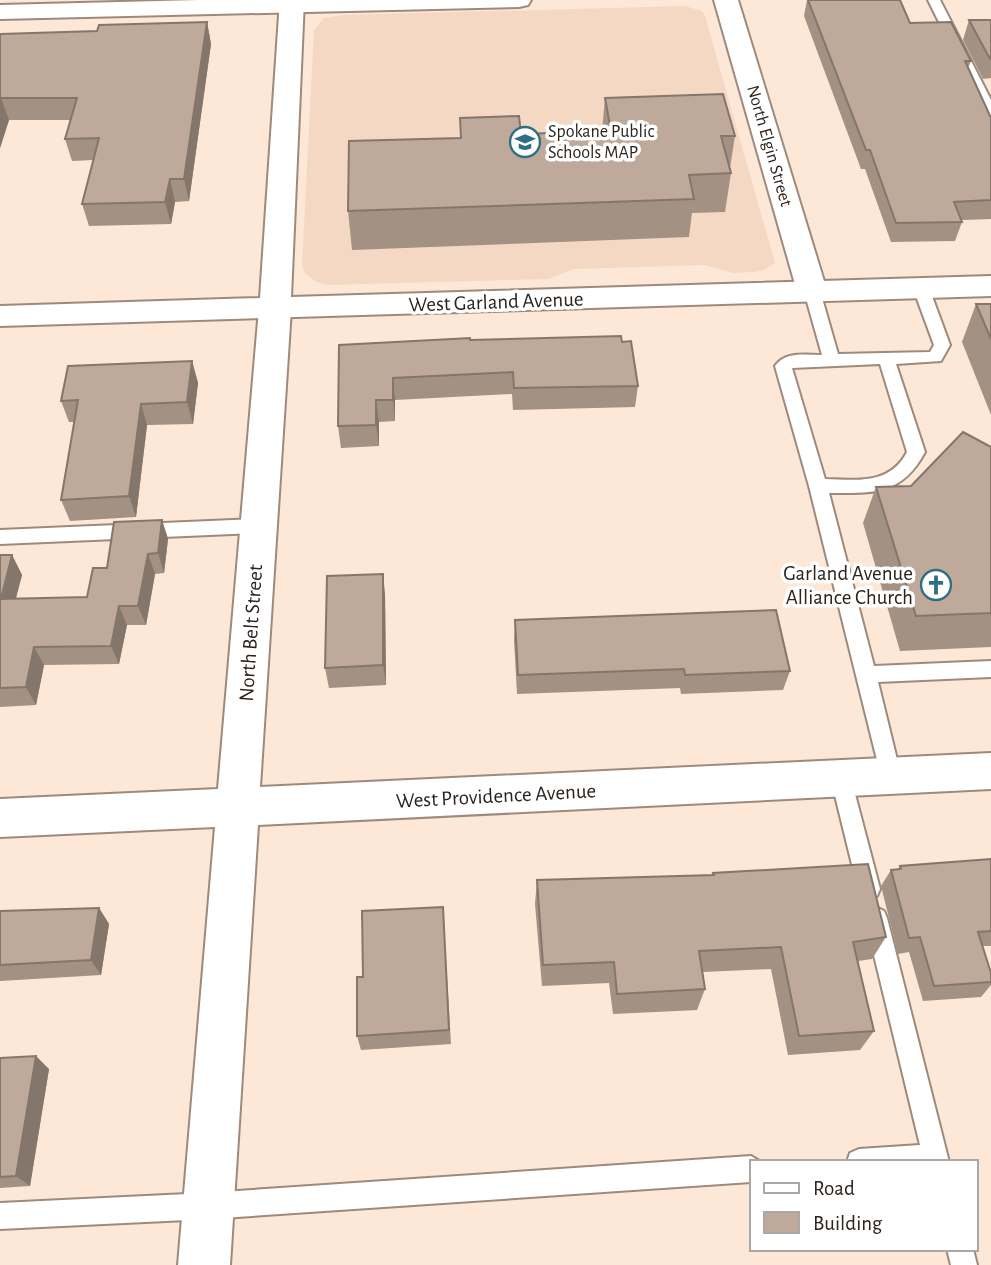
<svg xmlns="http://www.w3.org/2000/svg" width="991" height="1265" viewBox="0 0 991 1265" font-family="'Alegreya Sans',sans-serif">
	<rect width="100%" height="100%" fill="#fde7d7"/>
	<path fill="#f5d8c4" d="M 685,6 L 702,11 L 705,16 L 775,263 L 764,270 L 753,272 L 733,273 L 704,265 L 574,269 L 549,279 L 329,285 L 316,282 L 305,273 L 302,265 L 314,30 L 324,18 L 344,15 Z"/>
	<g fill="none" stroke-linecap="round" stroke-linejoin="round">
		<g stroke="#9e8a7c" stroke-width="4">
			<g id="lane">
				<path d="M 928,0 L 940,0 L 991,100 L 991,117 L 984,113 Z"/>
				<path d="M 921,283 L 929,288 L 950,345 L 941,361 L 896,364 L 925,452 C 901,496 873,493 829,493 L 874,666 L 991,661 L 991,677 L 878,682 L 901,776 L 898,782 L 891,785 L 884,782 L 881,776 L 809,486 L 775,366 C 786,351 805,355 822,355 L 804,291 L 812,286 L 820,291 L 838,354 L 930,352 L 934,345 L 913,288 ZM 880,364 L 907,452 C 890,485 857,480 825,479 L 792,368 Z"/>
				<path d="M 258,519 L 264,521 L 267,526 L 264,531 L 258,533 L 0,544 L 0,530 Z"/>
				<path d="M 841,770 L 848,773 L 851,779 L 880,889 L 877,896 L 869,899 L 861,896 L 858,889 L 831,779 L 834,773 Z"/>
				<path d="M 876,907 L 884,911 L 887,918 L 949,1162 L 847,1162 L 850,1153 L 859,1149 L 920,1145 L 865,918 L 868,911 Z"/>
				<path d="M 751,1156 L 761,1162 L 751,1162 L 751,1182 L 208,1219 L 0,1229 L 0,1203 L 208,1193 Z"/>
				<path d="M 947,1249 L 973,1249 L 977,1265 L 951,1265 Z"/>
			</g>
		</g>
		<g stroke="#9e8a7c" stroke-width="4">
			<g id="street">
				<path d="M 199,0 L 531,0 L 528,5 L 519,7 L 0,19 L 0,5 Z"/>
				<path d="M 714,0 L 738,0 L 827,291 L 823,298 L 812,301 L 801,298 L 797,291 Z"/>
				<path d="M 275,299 L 286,302 L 291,309 L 260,787 L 991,753 L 991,789 L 258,825 L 230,1265 L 178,1265 L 215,827 L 0,837 L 0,799 L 218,789 L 259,309 L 264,302 Z"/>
			</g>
		</g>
		<g stroke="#9e8a7c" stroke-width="4">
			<path id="secondary" d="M 280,0 L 304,0 L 291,297 L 991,276 L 991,296 L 0,326 L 0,306 L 260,298 Z"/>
		</g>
		<use href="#lane" fill="#fff" fill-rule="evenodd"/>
		<use href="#street" fill="#fff" fill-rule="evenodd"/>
		<use href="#secondary" fill="#fff" fill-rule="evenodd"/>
	</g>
	<g fill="#a39184">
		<path d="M 807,0 L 900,0 L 910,23 L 971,61 L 968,68 L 991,118 L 991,219 L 962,220 L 962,222 L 955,241 L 891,242 L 865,169 L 861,169 L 804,16 Z"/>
		<path d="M 969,20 L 991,20 L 991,78 L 983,79 L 963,40 Z"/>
		<path d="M 207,22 L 211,44 L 189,201 L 175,202 L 171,224 L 89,226 L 82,204 L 93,160 L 72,161 L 65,139 L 70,120 L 9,120 L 0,148 L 0,34 L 97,31 Z"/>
		<path d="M 605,98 L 735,136 L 730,168 L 731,173 L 725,212 L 692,213 L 689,237 L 352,250 L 348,211 L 460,138 L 460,118 L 521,134 L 602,131 Z"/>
		<path d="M 976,304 L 991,304 L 991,415 L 962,342 Z"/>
		<path d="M 470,340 L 622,342 L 638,386 L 635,407 L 513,410 L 512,394 L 395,400 L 395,421 L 379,422 L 379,446 L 341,448 L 338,426 L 339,345 Z"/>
		<path d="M 192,361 L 198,383 L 193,424 L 147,425 L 136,517 L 70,521 L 61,500 L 74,422 L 69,422 L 61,401 Z"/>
		<path d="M 991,447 L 991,647 L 900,651 L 863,523 L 876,487 L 911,486 Z"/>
		<path d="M 162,520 L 168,539 L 164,573 L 155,574 L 146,625 L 127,625 L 119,664 L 44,665 L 36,705 L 0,707 L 0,555 L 12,555 L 22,575 L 15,599 L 87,597 Z"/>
		<path d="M 385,594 L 386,685 L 329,688 L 325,668 Z"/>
		<path d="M 515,620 L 790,671 L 783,690 L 681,694 L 680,688 L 517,694 L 514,640 Z"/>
		<path d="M 991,859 L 991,946 L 983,946 L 991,973 L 991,985 L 981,997 L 923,1001 L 909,952 L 898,954 L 881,886 L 891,870 L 898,869 L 900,866 Z"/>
		<path d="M 713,873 L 886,937 L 872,959 L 858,961 L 874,1031 L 860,1050 L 788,1055 L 771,969 L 703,972 L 705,989 L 697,1010 L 613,1014 L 609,983 L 542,986 L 535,904 L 537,880 L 712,875 Z"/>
		<path d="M 443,907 L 451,1044 L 361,1050 L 357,1036 L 363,977 Z"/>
		<path d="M 99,908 L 109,924 L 101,975 L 0,981 L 0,911 Z"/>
		<path d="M 0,1058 L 49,1069 L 30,1186 L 0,1188 Z"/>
	</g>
	<g fill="#85766c">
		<path d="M 207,22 L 211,44 L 189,201 L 184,179 Z"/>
		<path d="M 1,98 L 9,120 L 0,148 L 0,102 Z"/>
		<path d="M 170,179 L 175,202 L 171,224 L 165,202 Z"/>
		<path d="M 192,361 L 198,383 L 193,424 L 187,402 Z"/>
		<path d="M 393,378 L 395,400 L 395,421 L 393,400 Z"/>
		<path d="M 376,400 L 379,422 L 379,446 L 376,425 Z"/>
		<path d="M 141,404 L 147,425 L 136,517 L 129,496 Z"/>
		<path d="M 162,520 L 168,539 L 164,573 L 158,553 Z"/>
		<path d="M 148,554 L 155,574 L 146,625 L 138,606 Z"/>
		<path d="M 12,555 L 22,575 L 11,618 L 1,599 Z"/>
		<path d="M 383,574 L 385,594 L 386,685 L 383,665 Z"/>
		<path d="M 119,606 L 127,625 L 119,664 L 111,646 Z"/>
		<path d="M 34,647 L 44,665 L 36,705 L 26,687 Z"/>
		<path d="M 99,908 L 109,924 L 101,975 L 91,960 Z"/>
		<path d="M 36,1056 L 49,1069 L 30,1186 L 16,1176 Z"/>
	</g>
	<g fill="#bea99a" stroke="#85766c" stroke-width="2">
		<path d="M 808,0 L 900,0 L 910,23 L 951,22 L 971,61 L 965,61 L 991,118 L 991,200 L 954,202 L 962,222 L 896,223 L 870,150 L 866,150 Z"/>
		<path d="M 969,20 L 991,20 L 991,59 L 990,59 Z"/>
		<path d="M 207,22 L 184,179 L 170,179 L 165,202 L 82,204 L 99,138 L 65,139 L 77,98 L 1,98 L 0,102 L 0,34 L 97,31 L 99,25 Z"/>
		<path d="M 723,94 L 735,136 L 721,136 L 731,173 L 689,175 L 694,199 L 348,211 L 349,141 L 461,138 L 460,118 L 519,116 L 521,134 L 611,131 L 605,98 Z"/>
		<path d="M 976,304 L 991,304 L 991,339 Z"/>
		<path d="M 621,336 L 622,342 L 631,341 L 638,386 L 514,388 L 513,372 L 393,378 L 393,400 L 376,400 L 376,425 L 338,426 L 339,345 L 470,338 L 470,340 Z"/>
		<path d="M 192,361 L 187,402 L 141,404 L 129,496 L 61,500 L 78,400 L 61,401 L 68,366 Z"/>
		<path d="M 963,432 L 991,447 L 991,613 L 916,616 L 876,487 L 911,486 Z"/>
		<path d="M 162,520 L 158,553 L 148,554 L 138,606 L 119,606 L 111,646 L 34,647 L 26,687 L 0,688 L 0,555 L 12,555 L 1,599 L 87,597 L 93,568 L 107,568 L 114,522 Z"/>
		<path d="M 383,574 L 383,665 L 325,668 L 327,576 Z"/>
		<path d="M 776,610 L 790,671 L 685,675 L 684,669 L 518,675 L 515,620 Z"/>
		<path d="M 991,859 L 991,931 L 978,932 L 991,973 L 991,982 L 934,986 L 920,937 L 909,938 L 891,870 L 901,869 L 900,866 Z"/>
		<path d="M 868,864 L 886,937 L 853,942 L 874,1031 L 799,1036 L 781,947 L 699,951 L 705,989 L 617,994 L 614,962 L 543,965 L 537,880 L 714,875 L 713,873 Z"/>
		<path d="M 443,907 L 449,1030 L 357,1036 L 357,977 L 363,977 L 362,911 Z"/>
		<path d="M 99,908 L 91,960 L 0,965 L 0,911 Z"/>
		<path d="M 36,1056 L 16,1176 L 0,1177 L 0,1058 Z"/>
	</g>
	<defs>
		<g id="school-ring" transform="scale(1.575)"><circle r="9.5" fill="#fff" stroke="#2f6f83" stroke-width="1.5"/><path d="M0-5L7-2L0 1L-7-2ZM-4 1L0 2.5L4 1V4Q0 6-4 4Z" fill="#2f6f83"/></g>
		<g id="church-ring" transform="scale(1.575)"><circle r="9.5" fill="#fff" stroke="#2f6f83" stroke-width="1.5"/><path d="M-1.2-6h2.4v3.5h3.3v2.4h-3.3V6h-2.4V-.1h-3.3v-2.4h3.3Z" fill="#2f6f83"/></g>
	</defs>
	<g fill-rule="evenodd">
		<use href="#school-ring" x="525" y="142"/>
		<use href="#church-ring" x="936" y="585"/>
	</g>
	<g text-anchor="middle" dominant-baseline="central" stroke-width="7" stroke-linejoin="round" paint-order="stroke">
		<g font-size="18" fill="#2b231e" stroke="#fff" text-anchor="start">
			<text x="548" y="132">Spokane Public<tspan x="548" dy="21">Schools MAP</tspan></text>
		</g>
		<g font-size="18" fill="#2b231e" stroke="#fff">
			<text transform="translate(769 146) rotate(74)">North Elgin Street</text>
		</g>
		<g font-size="21" fill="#2b231e" stroke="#fff">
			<text transform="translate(496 302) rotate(-2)">West Garland Avenue</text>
			<text transform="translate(251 633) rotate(-86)">North Belt Street</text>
			<text transform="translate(496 796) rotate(-3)">West Providence Avenue</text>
		</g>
		<g font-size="21" fill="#2b231e" stroke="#fff" text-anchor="end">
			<text x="913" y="573">Garland Avenue<tspan x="913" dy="24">Alliance Church</tspan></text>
		</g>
	</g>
	<rect x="750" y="1160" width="228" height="91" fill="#ffffff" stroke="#aaa7a5" stroke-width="2"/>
	<rect x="764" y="1183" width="35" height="10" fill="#ffffff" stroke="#aaa7a5" stroke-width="2"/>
	<text x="813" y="1195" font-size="21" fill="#2b231e">Road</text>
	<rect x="764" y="1212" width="35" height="21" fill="#bea99a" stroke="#aaa7a5" stroke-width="2"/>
	<text x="813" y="1230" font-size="21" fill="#2b231e">Building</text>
</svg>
